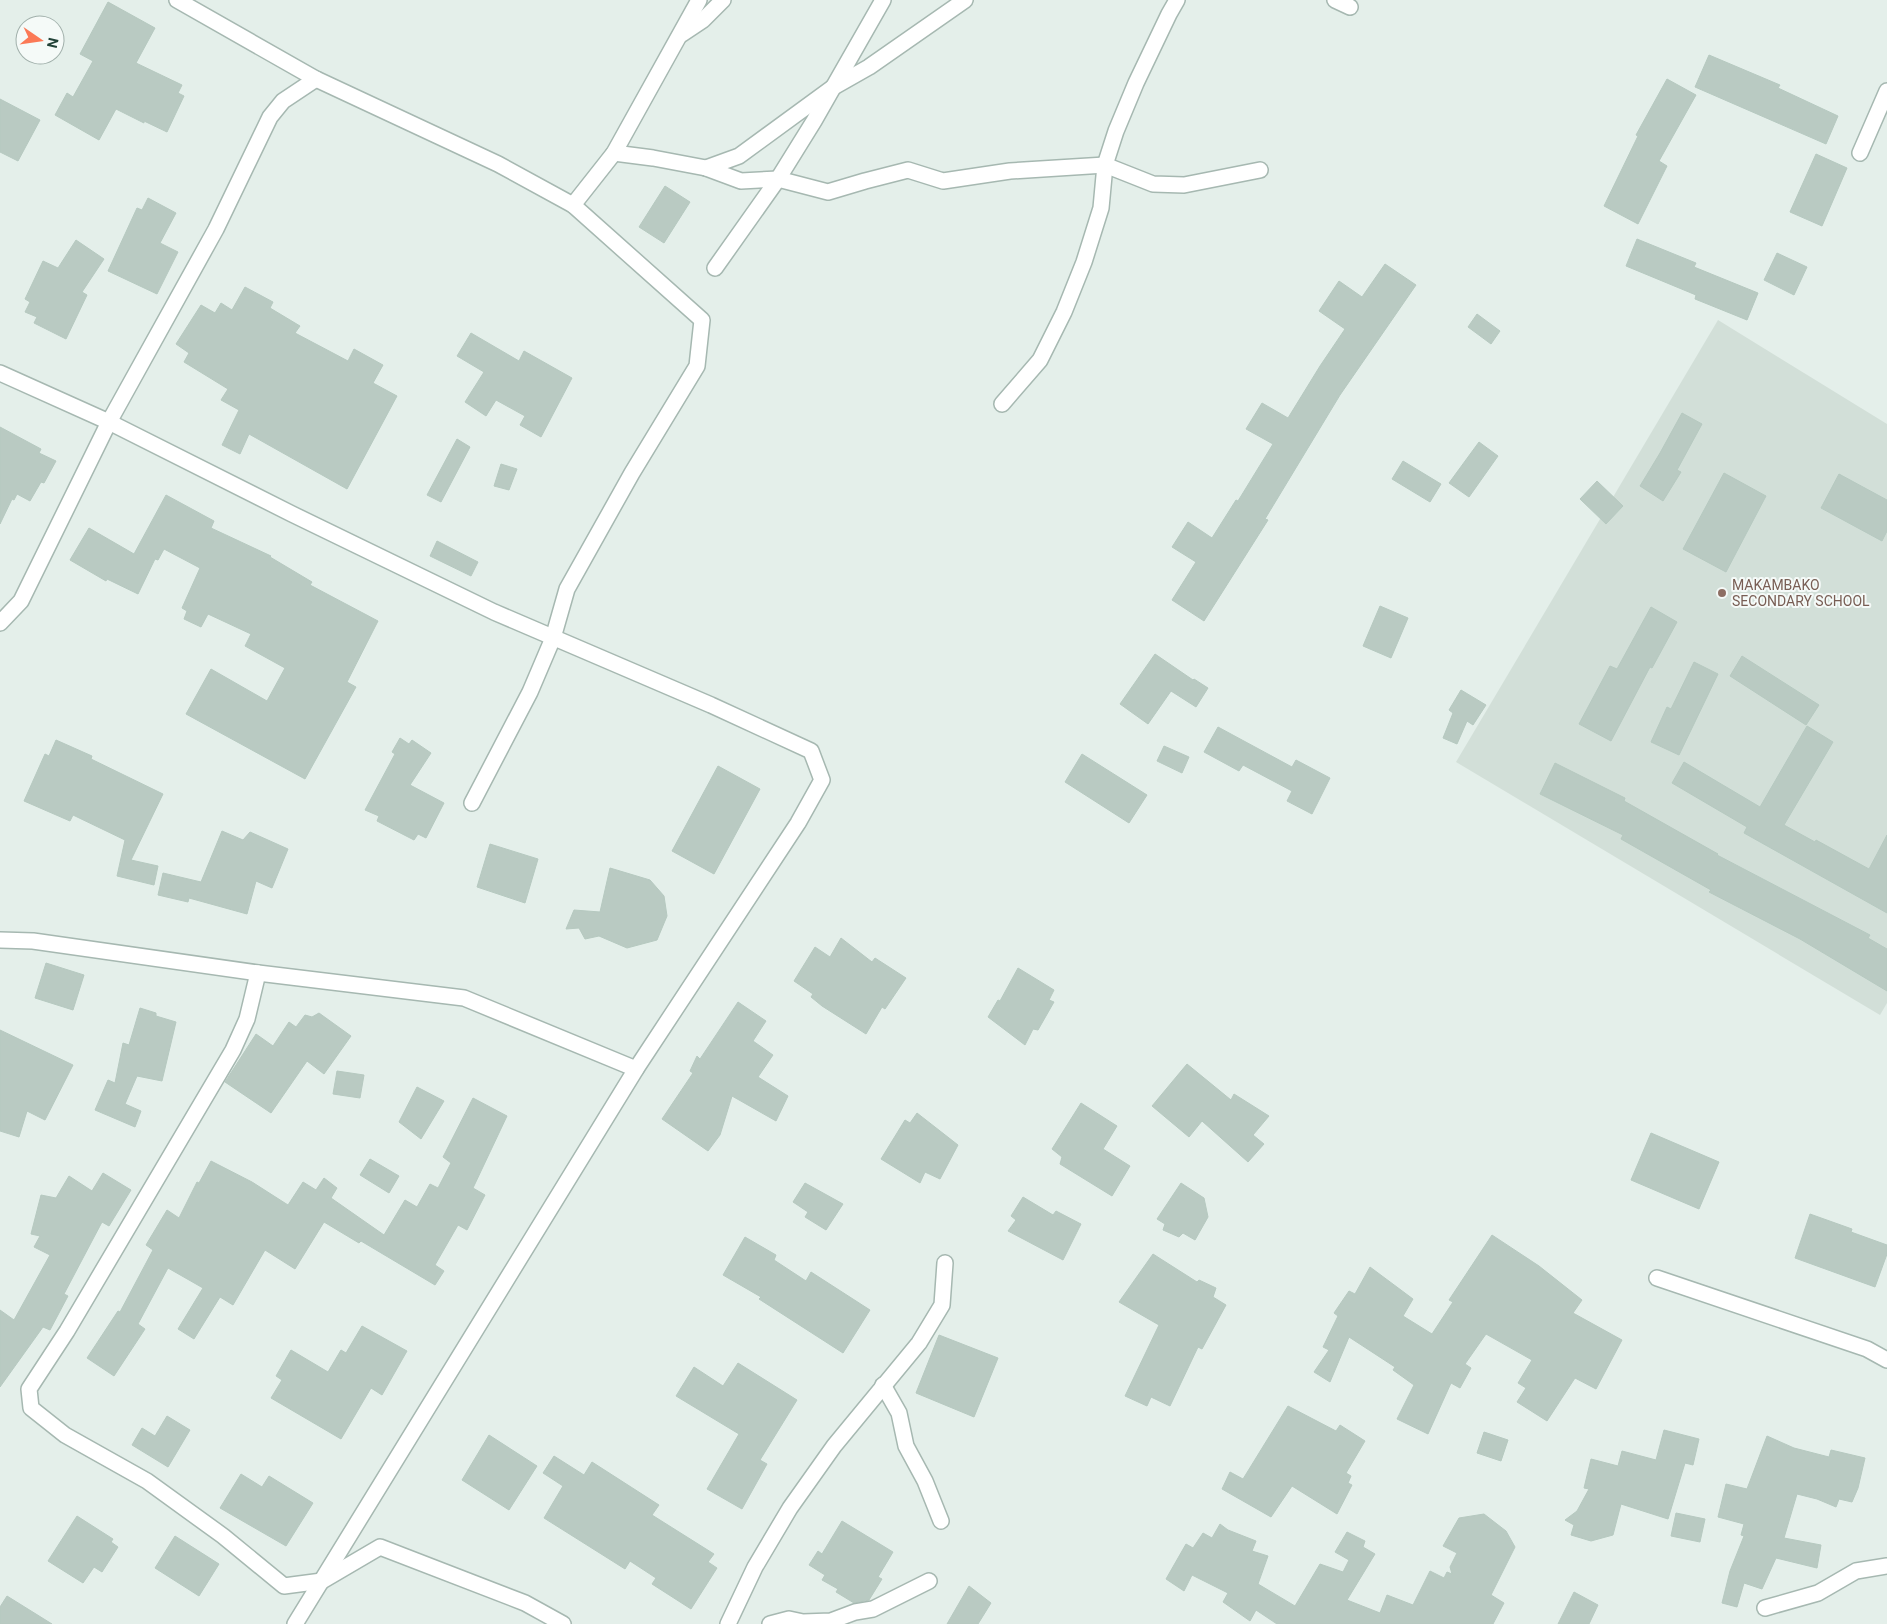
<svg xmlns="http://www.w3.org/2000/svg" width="1887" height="1624" viewBox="0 0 1887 1624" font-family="Roboto,sans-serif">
	<rect width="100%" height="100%" fill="#e4efea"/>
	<path fill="#d2dfd8" d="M 1718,320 L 1887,424 L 1887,1003 L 1880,1015 L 1456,762 Z"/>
	<g fill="#b9cac2" stroke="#b6c9c0">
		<path d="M 108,2 L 155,28 L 136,63 L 182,85 L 178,93 L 184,96 L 167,132 L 144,121 L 144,123 L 116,109 L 99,140 L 55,115 L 67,93 L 73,97 L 93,61 L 80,54 Z"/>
		<path d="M 1709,55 L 1780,85 L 1778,88 L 1838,116 L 1826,144 L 1695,87 Z"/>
		<path d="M 1667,79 L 1696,95 L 1659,161 L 1667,166 L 1638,224 L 1604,206 L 1638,136 L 1636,135 Z"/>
		<path d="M 0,99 L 40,120 L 18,161 L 0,152 Z"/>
		<path d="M 1816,154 L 1847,168 L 1822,226 L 1790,212 Z"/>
		<path d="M 665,186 L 690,202 L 664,243 L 639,227 Z"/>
		<path d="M 148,198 L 176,213 L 160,243 L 178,252 L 157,294 L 108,271 L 137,208 L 142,210 Z"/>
		<path d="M 1637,239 L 1696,263 L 1694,267 L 1758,293 L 1747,320 L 1695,299 L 1696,295 L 1626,266 Z"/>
		<path d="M 76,240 L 104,259 L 82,292 L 87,295 L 66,339 L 34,323 L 37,317 L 25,312 L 30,302 L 25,299 L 43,261 L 58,268 Z"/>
		<path d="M 1777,253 L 1807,267 L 1794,295 L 1764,280 Z"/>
		<path d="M 1385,264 L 1416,285 L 1340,395 L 1265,519 L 1268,520 L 1204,621 L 1172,600 L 1196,562 L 1172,547 L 1188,522 L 1212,538 L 1236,500 L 1238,501 L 1273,444 L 1246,429 L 1262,403 L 1288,418 L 1320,366 L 1345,329 L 1319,311 L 1339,281 L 1362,297 Z"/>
		<path d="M 245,287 L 273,302 L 270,308 L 300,326 L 295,333 L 348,361 L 354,349 L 383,365 L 373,383 L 397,396 L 347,489 L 249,434 L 240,454 L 222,445 L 239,410 L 221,400 L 228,389 L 184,362 L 189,353 L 176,344 L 201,305 L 215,313 L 221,303 L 232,310 Z"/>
		<path d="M 1477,314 L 1500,331 L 1491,344 L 1468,327 Z"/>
		<path d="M 471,333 L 519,361 L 524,351 L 572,378 L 541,437 L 520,425 L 525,416 L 496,400 L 486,416 L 465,402 L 484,372 L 457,356 Z"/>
		<path d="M 1682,413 L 1702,424 L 1677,470 L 1681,472 L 1663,501 L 1640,486 L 1660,453 Z"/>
		<path d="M 0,427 L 41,449 L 39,453 L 56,461 L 44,483 L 41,482 L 30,501 L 17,494 L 14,500 L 12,499 L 0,524 Z"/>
		<path d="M 457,439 L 470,447 L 441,502 L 427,495 Z"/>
		<path d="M 1479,442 L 1498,456 L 1469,497 L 1449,483 Z"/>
		<path d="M 1403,461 L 1441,484 L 1430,502 L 1392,479 Z"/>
		<path d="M 501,464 L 517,469 L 509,490 L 494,486 Z"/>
		<path d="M 1724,473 L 1766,496 L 1726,572 L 1683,549 Z"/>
		<path d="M 1839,474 L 1887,500 L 1887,531 L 1882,541 L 1821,508 Z"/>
		<path d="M 1597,481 L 1623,506 L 1606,524 L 1580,499 Z"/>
		<path d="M 166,495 L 214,521 L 211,528 L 271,556 L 270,557 L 312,582 L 310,585 L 378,621 L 347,682 L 356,687 L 305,779 L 186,714 L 211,669 L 267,701 L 285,668 L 245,646 L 251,634 L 208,614 L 201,627 L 184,619 L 187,611 L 182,608 L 200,568 L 164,549 L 158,560 L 155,559 L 138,594 L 107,579 L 106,581 L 70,560 L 89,528 L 134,554 Z"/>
		<path d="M 437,541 L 478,562 L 471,576 L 430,556 Z"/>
		<path d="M 1380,606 L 1408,618 L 1391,658 L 1363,646 Z"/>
		<path d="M 1651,607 L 1677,622 L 1652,668 L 1650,667 L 1611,741 L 1579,724 L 1610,666 L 1617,669 Z"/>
		<path d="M 1155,654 L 1193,680 L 1194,679 L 1208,688 L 1196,707 L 1171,691 L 1148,724 L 1120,704 Z"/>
		<path d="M 1742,656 L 1819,705 L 1806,725 L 1730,676 Z"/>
		<path d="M 1694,662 L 1718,674 L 1679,755 L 1651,742 L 1667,707 L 1671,709 Z"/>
		<path d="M 1461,690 L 1486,705 L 1473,725 L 1467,721 L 1457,744 L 1443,738 L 1453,713 L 1449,710 Z"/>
		<path d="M 1807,726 L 1833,742 L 1784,825 L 1815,842 L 1816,840 L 1869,869 L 1887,835 L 1887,913 L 1744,833 L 1747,827 L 1672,783 L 1684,762 L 1760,807 Z"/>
		<path d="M 1218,727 L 1292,767 L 1296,760 L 1330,778 L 1312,814 L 1287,801 L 1292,791 L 1243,765 L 1239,771 L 1204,752 Z"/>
		<path d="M 400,738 L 409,744 L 412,740 L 431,753 L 410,785 L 444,803 L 426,838 L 418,834 L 414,840 L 377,821 L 379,816 L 365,810 L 395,754 L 392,752 Z"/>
		<path d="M 56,740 L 92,756 L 91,759 L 163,794 L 131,860 L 158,866 L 154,885 L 117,876 L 125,840 L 73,815 L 70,821 L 24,801 L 45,754 L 49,756 Z"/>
		<path d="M 1164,746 L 1189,757 L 1182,773 L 1157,761 Z"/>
		<path d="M 1082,754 L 1147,795 L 1129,823 L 1065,782 Z"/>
		<path d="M 1555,763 L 1625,798 L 1624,801 L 1718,854 L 1717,855 L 1870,935 L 1868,938 L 1887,949 L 1887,991 L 1800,939 L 1709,892 L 1711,890 L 1621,839 L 1623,835 L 1540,794 Z"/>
		<path d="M 718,766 L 760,789 L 714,874 L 672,851 Z"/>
		<path d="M 222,831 L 243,840 L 250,832 L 288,849 L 272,888 L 256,881 L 247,914 L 189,898 L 188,902 L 158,895 L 163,873 L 201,882 Z"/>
		<path d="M 490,844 L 538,859 L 525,903 L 477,887 Z"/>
		<path d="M 610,868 L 650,880 L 664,896 L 667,916 L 657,940 L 627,948 L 599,936 L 585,939 L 579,928 L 566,929 L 574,910 L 600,912 Z"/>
		<path d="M 841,938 L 872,962 L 875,958 L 906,978 L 885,1009 L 882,1007 L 866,1034 L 822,1006 L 811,997 L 813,994 L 794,981 L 815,947 L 830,957 Z"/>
		<path d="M 46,963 L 84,975 L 73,1010 L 35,998 Z"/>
		<path d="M 1018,968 L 1054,990 L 1049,1000 L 1054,1002 L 1038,1030 L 1033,1029 L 1025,1045 L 988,1017 L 998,1000 L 1000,1001 Z"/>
		<path d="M 738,1002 L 766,1021 L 753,1041 L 773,1055 L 758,1077 L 788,1096 L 776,1121 L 732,1096 L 720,1135 L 708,1151 L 662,1119 L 693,1073 L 690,1071 L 697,1056 L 700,1059 Z"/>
		<path d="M 140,1008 L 156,1013 L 156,1016 L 176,1022 L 162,1081 L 137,1076 L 125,1104 L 141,1111 L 135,1127 L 95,1110 L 108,1080 L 115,1083 L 123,1043 L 129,1045 Z"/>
		<path d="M 319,1013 L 351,1036 L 324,1074 L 307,1061 L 271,1113 L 225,1082 L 256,1034 L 273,1046 L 289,1022 L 296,1027 L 305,1015 L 312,1017 Z"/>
		<path d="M 0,1030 L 73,1065 L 45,1120 L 27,1111 L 19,1137 L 0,1131 Z"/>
		<path d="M 1187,1064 L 1231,1100 L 1234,1094 L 1269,1116 L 1253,1135 L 1264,1144 L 1248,1162 L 1202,1121 L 1189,1137 L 1152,1106 Z"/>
		<path d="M 337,1071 L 364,1075 L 360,1098 L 333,1094 Z"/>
		<path d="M 417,1087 L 444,1101 L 421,1139 L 399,1122 Z"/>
		<path d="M 473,1098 L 507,1116 L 473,1188 L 485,1195 L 467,1230 L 458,1225 L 435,1265 L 444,1271 L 435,1285 L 361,1241 L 359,1243 L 324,1222 L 295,1269 L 265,1250 L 233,1305 L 220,1297 L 194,1339 L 178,1329 L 203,1288 L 168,1268 L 138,1324 L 145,1329 L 114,1376 L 87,1358 L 118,1311 L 120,1312 L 153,1250 L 146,1245 L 167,1210 L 179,1218 L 197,1182 L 199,1183 L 211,1161 L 252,1182 L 288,1205 L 303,1182 L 316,1190 L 324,1178 L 337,1188 L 331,1198 L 384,1235 L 405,1200 L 417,1207 L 430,1184 L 438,1188 L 451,1163 L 443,1157 Z"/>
		<path d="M 1081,1103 L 1117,1126 L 1103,1149 L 1130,1166 L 1112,1196 L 1060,1164 L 1062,1157 L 1052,1149 Z"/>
		<path d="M 917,1113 L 958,1145 L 940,1179 L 925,1172 L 920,1183 L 881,1159 L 905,1120 L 910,1123 Z"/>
		<path d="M 1651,1133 L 1719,1162 L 1699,1209 L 1631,1180 Z"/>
		<path d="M 370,1159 L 399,1176 L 389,1193 L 360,1175 Z"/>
		<path d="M 103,1173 L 131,1190 L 109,1226 L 102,1222 L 64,1294 L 68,1296 L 50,1330 L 43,1327 L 0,1387 L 0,1310 L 14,1320 L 50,1255 L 34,1247 L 40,1236 L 31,1234 L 41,1195 L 56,1198 L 69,1176 L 92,1191 Z"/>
		<path d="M 805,1183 L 843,1204 L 826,1230 L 805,1217 L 808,1212 L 793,1202 Z"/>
		<path d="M 1181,1183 L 1204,1198 L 1208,1217 L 1195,1240 L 1183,1233 L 1179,1237 L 1163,1230 L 1165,1224 L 1157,1219 Z"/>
		<path d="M 1023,1197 L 1053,1215 L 1056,1211 L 1081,1224 L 1063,1260 L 1008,1231 L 1016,1220 L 1011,1216 Z"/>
		<path d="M 1810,1214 L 1852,1229 L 1851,1232 L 1887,1245 L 1887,1254 L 1875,1287 L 1795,1258 Z"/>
		<path d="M 1492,1235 L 1539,1266 L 1582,1300 L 1573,1313 L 1622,1340 L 1596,1389 L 1575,1378 L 1547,1421 L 1517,1402 L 1526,1388 L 1518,1383 L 1532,1360 L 1486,1334 L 1465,1364 L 1471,1368 L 1460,1388 L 1451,1383 L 1428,1434 L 1397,1419 L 1414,1385 L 1393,1370 L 1395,1367 L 1349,1337 L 1330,1382 L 1314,1372 L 1329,1350 L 1323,1347 L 1338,1316 L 1334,1313 L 1349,1291 L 1355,1294 L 1370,1267 L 1413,1299 L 1403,1316 L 1432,1334 L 1453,1302 L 1449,1300 Z"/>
		<path d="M 745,1237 L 776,1255 L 774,1260 L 806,1281 L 811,1272 L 870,1310 L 843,1353 L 759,1299 L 761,1297 L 723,1275 Z"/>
		<path d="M 1153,1254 L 1197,1282 L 1199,1280 L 1216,1288 L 1213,1297 L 1226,1305 L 1202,1349 L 1198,1347 L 1170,1406 L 1151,1397 L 1147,1406 L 1125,1396 L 1159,1325 L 1119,1302 Z"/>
		<path d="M 362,1326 L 407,1351 L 382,1395 L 371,1388 L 341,1439 L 271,1398 L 282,1380 L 276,1376 L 291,1350 L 328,1372 L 341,1350 L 346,1353 Z"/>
		<path d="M 939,1335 L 998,1358 L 974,1417 L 916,1393 Z"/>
		<path d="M 738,1363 L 797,1400 L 760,1460 L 767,1464 L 742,1509 L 707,1489 L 739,1434 L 676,1396 L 694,1367 L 723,1386 Z"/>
		<path d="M 1288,1406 L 1336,1431 L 1340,1425 L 1365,1441 L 1346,1473 L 1351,1476 L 1348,1483 L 1352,1485 L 1337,1514 L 1292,1486 L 1271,1517 L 1222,1489 L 1230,1472 L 1243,1479 Z"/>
		<path d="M 167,1416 L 190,1430 L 168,1467 L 132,1445 L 142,1428 L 155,1436 Z"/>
		<path d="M 1664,1430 L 1699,1439 L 1693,1465 L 1685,1463 L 1668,1519 L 1621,1504 L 1613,1535 L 1591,1541 L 1571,1535 L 1574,1525 L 1565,1520 L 1577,1511 L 1589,1489 L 1584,1488 L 1591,1459 L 1618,1466 L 1622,1451 L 1656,1460 Z"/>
		<path d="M 1484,1432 L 1508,1440 L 1501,1461 L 1477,1453 Z"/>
		<path d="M 489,1435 L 537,1466 L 509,1510 L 462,1480 Z"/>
		<path d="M 1767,1436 L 1794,1448 L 1829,1457 L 1831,1450 L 1865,1458 L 1858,1488 L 1852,1502 L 1839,1499 L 1836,1507 L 1817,1499 L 1797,1494 L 1784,1538 L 1821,1545 L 1817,1568 L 1776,1558 L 1762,1589 L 1744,1583 L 1737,1607 L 1722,1603 L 1730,1571 L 1744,1536 L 1741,1535 L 1744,1524 L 1718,1517 L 1726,1484 L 1747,1489 Z"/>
		<path d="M 554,1456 L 584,1475 L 592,1462 L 659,1505 L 652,1515 L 714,1554 L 708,1562 L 717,1568 L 691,1609 L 652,1584 L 656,1578 L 630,1561 L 625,1569 L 544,1518 L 563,1486 L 543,1473 Z"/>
		<path d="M 241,1474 L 262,1487 L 269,1476 L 313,1503 L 286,1546 L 220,1508 Z"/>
		<path d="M 1676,1513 L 1705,1519 L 1700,1542 L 1671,1536 Z"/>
		<path d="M 1484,1514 L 1506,1531 L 1515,1547 L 1491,1595 L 1504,1603 L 1493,1624 L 1277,1624 L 1256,1610 L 1250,1621 L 1223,1602 L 1228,1593 L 1192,1575 L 1184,1591 L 1166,1579 L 1186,1544 L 1193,1548 L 1203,1533 L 1212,1538 L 1220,1524 L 1228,1530 L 1256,1541 L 1252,1551 L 1268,1556 L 1258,1584 L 1295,1606 L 1320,1564 L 1343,1572 L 1349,1560 L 1335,1552 L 1347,1532 L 1365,1541 L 1363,1547 L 1375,1554 L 1347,1600 L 1380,1613 L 1387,1595 L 1413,1605 L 1430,1571 L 1444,1578 L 1447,1572 L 1452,1574 L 1450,1567 L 1457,1553 L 1443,1546 L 1459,1518 Z"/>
		<path d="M 77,1516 L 113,1539 L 111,1542 L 118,1547 L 102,1572 L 94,1567 L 83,1583 L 48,1561 Z"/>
		<path d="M 842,1521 L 893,1552 L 878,1577 L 882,1579 L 869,1600 L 854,1603 L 836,1592 L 838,1589 L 822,1580 L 825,1575 L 809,1565 L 818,1551 L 822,1554 Z"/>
		<path d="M 175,1536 L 219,1564 L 199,1596 L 155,1568 Z"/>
		<path d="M 969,1586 L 991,1603 L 978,1624 L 947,1624 Z"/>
		<path d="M 1574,1592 L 1598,1605 L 1589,1624 L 1558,1624 Z"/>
		<path d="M 7,1596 L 52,1624 L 0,1624 L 0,1607 Z"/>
	</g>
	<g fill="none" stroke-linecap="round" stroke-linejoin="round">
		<g stroke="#a6b8b1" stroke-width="18">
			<g id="street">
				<path d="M 177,0 L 316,79 L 498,164 L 573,205 L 702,320 L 697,366 L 632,473 L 567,589 L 553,638 L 530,692 L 472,803"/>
				<path d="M 1335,0 L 1350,7"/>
				<path d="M 682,34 L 703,20 L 723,0"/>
				<path d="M 614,153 L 653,158 L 706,168 L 741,181 L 778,179 L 828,192 L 865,181 L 908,170 L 943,181 L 1010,171 L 1105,165 L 1153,184 L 1184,185 L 1260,170"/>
				<path d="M 1860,153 L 1887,91"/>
				<path d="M 706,168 L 739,156 L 832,88 L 869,67 L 965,0"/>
				<path d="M 573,205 L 614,153 L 699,0"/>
				<path d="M 715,268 L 778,179 L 814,121 L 883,0"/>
				<path d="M 0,373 L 109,422 L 292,514 L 494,612 L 711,705 L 811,751 L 822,780 L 798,823 L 636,1069 L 295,1624"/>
				<path d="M 1002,404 L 1040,360 L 1064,312 L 1084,262 L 1101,208 L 1105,165 L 1116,131 L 1136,83 L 1169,14 L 1177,0"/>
				<path d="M 0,623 L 21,601 L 109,422 L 216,229 L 270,117 L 283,101 L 316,79"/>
				<path d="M 0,940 L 33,941 L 258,973 L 247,1019 L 233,1050 L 67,1331 L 29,1389 L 31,1408 L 65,1435 L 147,1481 L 223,1536 L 284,1586 L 322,1581 L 380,1547 L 525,1603 L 563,1624"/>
				<path d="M 258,973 L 464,998 L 636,1069"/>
				<path d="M 1657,1278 L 1867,1349 L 1887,1360"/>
				<path d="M 883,1385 L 899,1413 L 906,1446 L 925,1481 L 941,1521"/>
				<path d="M 1765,1608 L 1818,1593 L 1856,1571 L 1887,1566"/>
				<path d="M 728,1624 L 755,1567 L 790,1508 L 834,1446 L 919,1343 L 942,1305 L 945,1263"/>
				<path d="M 770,1624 L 789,1619 L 803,1622 L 831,1621 L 855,1612 L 873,1609 L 929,1581"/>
			</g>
		</g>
		<use href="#street" stroke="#fff" stroke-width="15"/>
	</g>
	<circle fill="#8d6e63" stroke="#f5faf8" stroke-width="2" cx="1722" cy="593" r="5"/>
	<g text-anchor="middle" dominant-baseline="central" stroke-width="4" stroke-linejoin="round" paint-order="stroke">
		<g font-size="14" fill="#785e54" stroke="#f5faf8" text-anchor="start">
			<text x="1732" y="585">MAKAMBAKO<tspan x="1732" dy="16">SECONDARY SCHOOL</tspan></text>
		</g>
	</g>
	<g transform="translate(40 40) rotate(103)"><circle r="24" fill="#f5faf8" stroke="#a1b0ab"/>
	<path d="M0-4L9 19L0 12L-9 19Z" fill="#fb7956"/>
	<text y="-8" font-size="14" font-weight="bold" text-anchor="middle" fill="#224238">N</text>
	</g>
</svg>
